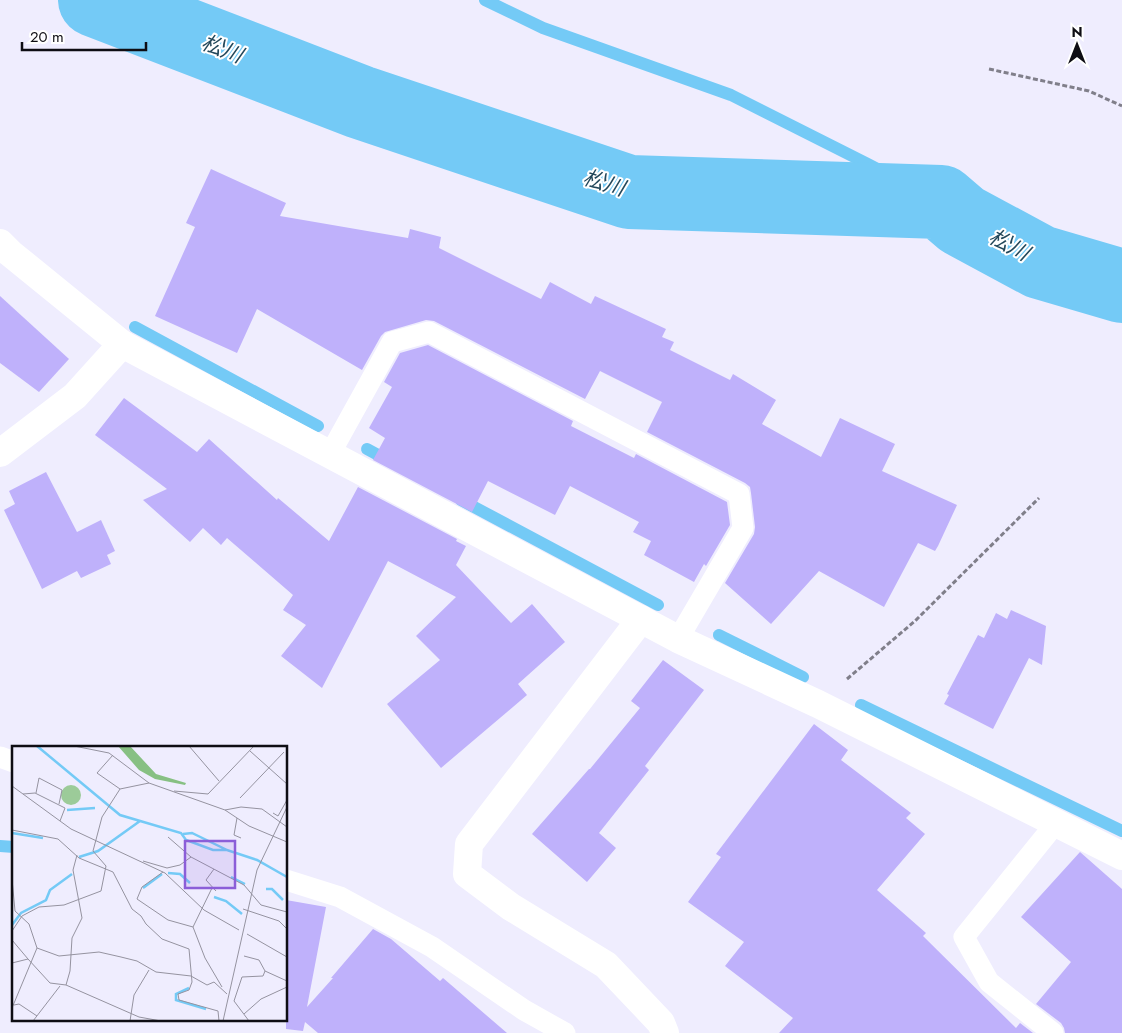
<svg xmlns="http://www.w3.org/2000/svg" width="1122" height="1033" viewBox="0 0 1122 1033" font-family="Jost,'Noto Sans JP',sans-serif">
	<rect width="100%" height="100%" fill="#efedfe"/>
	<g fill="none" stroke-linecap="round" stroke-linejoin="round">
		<g stroke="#74caf6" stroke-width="12">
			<path d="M 485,0 L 543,28 L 731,95 L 868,164 L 941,202"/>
			<path d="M 135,327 L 318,426"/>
			<path d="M 367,449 L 391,462"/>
			<path d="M 461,500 L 658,605"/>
			<path d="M 719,635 L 803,677"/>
			<path d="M 861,705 L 1122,831"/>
			<path d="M 0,846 L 14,847"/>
		</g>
		<path stroke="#74caf6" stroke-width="74" d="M 95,0 L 360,102 L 629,192 L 941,202 L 962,220 L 1040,262 L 1122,286"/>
	</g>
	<g fill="#bfb1fb">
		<path d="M 211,169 L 286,203 L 280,216 L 408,238 L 410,229 L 441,237 L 439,248 L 541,299 L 550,282 L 591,304 L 595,296 L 666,329 L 662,337 L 674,342 L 670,350 L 730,380 L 733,374 L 776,400 L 762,424 L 821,457 L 840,418 L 895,444 L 882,471 L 957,505 L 938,546 L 935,551 L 918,543 L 884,607 L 819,571 L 771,624 L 725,583 L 754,534 L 755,527 L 751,493 L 750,487 L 745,483 L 647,432 L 662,402 L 600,371 L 585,399 L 434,321 L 426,320 L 385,332 L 381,336 L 362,370 L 257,309 L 237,353 L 155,316 L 195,227 L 186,223 Z"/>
		<path d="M 0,296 L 69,359 L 39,392 L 0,363 Z"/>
		<path d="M 428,345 L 573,421 L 571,426 L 634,458 L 636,454 L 727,502 L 730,525 L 706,566 L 704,564 L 694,582 L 644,555 L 651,541 L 633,532 L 639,522 L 570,486 L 555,515 L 488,481 L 472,512 L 373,460 L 385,438 L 369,428 L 392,387 L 384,382 L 400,353 Z"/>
		<path d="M 124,398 L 197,452 L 209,439 L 277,500 L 278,498 L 329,541 L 358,487 L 457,539 L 456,541 L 466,546 L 456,565 L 511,623 L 532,604 L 565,642 L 518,684 L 527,695 L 441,768 L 387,704 L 440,660 L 416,636 L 456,597 L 388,561 L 322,688 L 281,656 L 306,625 L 283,610 L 293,595 L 227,538 L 221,545 L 203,528 L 190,542 L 143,500 L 167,489 L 95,435 Z"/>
		<path d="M 46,472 L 77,532 L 101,520 L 115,551 L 107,555 L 111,564 L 81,578 L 77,571 L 42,589 L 4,510 L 15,504 L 9,491 Z"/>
		<path d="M 1011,610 L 1046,626 L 1042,665 L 1029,658 L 993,729 L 944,704 L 949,695 L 947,694 L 978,635 L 984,638 L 996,613 L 1007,619 Z"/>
		<path d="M 663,660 L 704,690 L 645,766 L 649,770 L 599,833 L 616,848 L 587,882 L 532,834 L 589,769 L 590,769 L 640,708 L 631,701 Z"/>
		<path d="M 814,724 L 848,750 L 841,760 L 911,813 L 906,818 L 925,834 L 877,890 L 926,933 L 923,936 L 1016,1028 L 1020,1023 L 1033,1033 L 779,1033 L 793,1018 L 725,966 L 744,942 L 688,902 L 721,857 L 716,854 Z"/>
		<path d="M 1080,852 L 1122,889 L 1122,1033 L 1065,1033 L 1064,1028 L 1061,1023 L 1036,1004 L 1071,962 L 1021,917 Z"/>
		<path d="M 286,900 L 326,907 L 307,1007 L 333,978 L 331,978 L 373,929 L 391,939 L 440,981 L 443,978 L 507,1033 L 318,1033 L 305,1022 L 303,1031 L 286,1029 Z"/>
	</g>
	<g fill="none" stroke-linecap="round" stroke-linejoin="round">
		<g stroke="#807f8a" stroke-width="3" stroke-dasharray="5 2.5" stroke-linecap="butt">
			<path d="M 989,69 L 1089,91 L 1122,106"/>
			<path d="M 847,679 L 915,621 L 1039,498"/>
		</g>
		<g stroke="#fff" stroke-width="21">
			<path d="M 330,454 L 392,342 L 429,332 L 739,494 L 743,528 L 678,639"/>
			<path d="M 0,757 L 14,762"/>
			<path d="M 286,880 L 340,897 L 432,947 L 524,1010 L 565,1033"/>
			<path d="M 1053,1033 L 989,982 L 964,937 L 1056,823"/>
		</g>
		<g stroke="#fff" stroke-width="28">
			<path d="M 0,243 L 10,253 L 122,344 L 678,639 L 818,704 L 1122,856"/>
			<path d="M 0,453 L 75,396 L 122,344"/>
			<path d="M 641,619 L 469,844 L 467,874 L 511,907 L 606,965 L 661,1023 L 665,1033"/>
		</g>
	</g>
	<g text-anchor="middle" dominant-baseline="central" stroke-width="4" stroke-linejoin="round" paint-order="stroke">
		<g font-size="21" font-style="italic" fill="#23485b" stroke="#fff">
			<text transform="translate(222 49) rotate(21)">松川</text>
			<text transform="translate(604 183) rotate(17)">松川</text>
			<text transform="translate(1009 245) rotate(28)">松川</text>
		</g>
	</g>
	<g transform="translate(12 746)">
		<rect width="275" height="275" fill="#efedfe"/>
		<path d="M49 49a10 10 0 1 1 20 0a10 10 0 1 1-20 0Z" fill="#9ccb99"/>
		<path d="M 106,0 L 118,0 L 144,28 L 174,37 L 173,39 L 143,33 L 127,24 Z" fill="#87c083"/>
		<path fill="none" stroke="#74caf6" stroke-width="2.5" d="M 25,0 L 108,69 L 169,87 L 174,94 L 201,104 L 215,104 L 245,114 L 275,131M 55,64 L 83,62M 0,87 L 31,92M 171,88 L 180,87 L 215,104M 67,111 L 86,105 L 128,75M 156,127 L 168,128 L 178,137M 219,131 L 233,138M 131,142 L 150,128M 254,143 L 260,143 L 271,154M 202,151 L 214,155 L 230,168M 0,179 L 9,167 L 34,154 L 38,144 L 60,128M 177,242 L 164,248 L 164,254 L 194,263"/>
		<path fill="none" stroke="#9593a0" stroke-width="1" d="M 62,0 L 97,7 L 137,37 L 213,64 L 237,80 L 275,96M 177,0 L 207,35M 238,5 L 275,38M 101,9 L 85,27 L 108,43M 0,40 L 59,83 L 153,127 L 192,164 L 227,184M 162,45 L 196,48 L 242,0M 24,47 L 27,32 L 50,44 L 47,58M 11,48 L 23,47 L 53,62 L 48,75M 228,52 L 272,6M 213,64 L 229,61 L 250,63 L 275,81M 261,67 L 266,70 L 275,54M 225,72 L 222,89 L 229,92M 0,84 L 46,93 L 67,112 L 101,126 L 120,163 L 129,170 L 134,178 L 150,193 L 177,203 L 180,236 L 177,244 L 166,248 L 167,254 L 206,265 L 207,275M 156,91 L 179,111 L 232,139 L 249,159 L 275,166M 131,115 L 155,122 L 168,119 L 179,111M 202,123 L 194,134 L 204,145M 151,126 L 130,141 L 125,153 L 156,174 L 181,181M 0,133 L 3,165 L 17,178 L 25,202 L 0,262M 200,142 L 181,181 L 193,212 L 210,241M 231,163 L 267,175 L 275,183M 0,185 L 10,170 L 27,161 L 52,159 L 89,145 L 94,120 L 81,105 L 90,71 L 108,43 L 137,37M 235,188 L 275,211M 0,194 L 16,213M 25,202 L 47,210 L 87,206 L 109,211 L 125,215 L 144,226 L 179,230 L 195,239 L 202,236 L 215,248M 232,210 L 247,214 L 253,225 L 275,235M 0,217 L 16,213 L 38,237 L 54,239 L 127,271 L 149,275M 54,239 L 58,225 L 60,192 L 70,172 L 61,124 L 65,109M 2,259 L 7,258 L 25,270M 232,268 L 249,253 L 275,241M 21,275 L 48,240M 118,275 L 122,249 L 137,224M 211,275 L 245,124 L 275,61M 237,275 L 222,255 L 230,231 L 251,230 L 253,225"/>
		<path fill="#8b5ed8" fill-opacity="0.15" stroke="#8b5ed8" stroke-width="2.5" d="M 173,95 L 223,95 L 223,142 L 173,142 Z"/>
		<rect width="275" height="275" fill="none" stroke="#0e0d13" stroke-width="2.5"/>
	</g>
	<g transform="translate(1077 45)" stroke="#ffffff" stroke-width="4" paint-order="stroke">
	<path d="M0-4L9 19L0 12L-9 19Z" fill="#0e0d13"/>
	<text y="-8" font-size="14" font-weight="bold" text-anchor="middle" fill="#0e0d13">N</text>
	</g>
	<path d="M22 42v8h124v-8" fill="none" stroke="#0e0d13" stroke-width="2.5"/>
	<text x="30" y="42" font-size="15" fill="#0e0d13" stroke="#ffffff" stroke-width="4" paint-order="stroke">20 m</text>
</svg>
